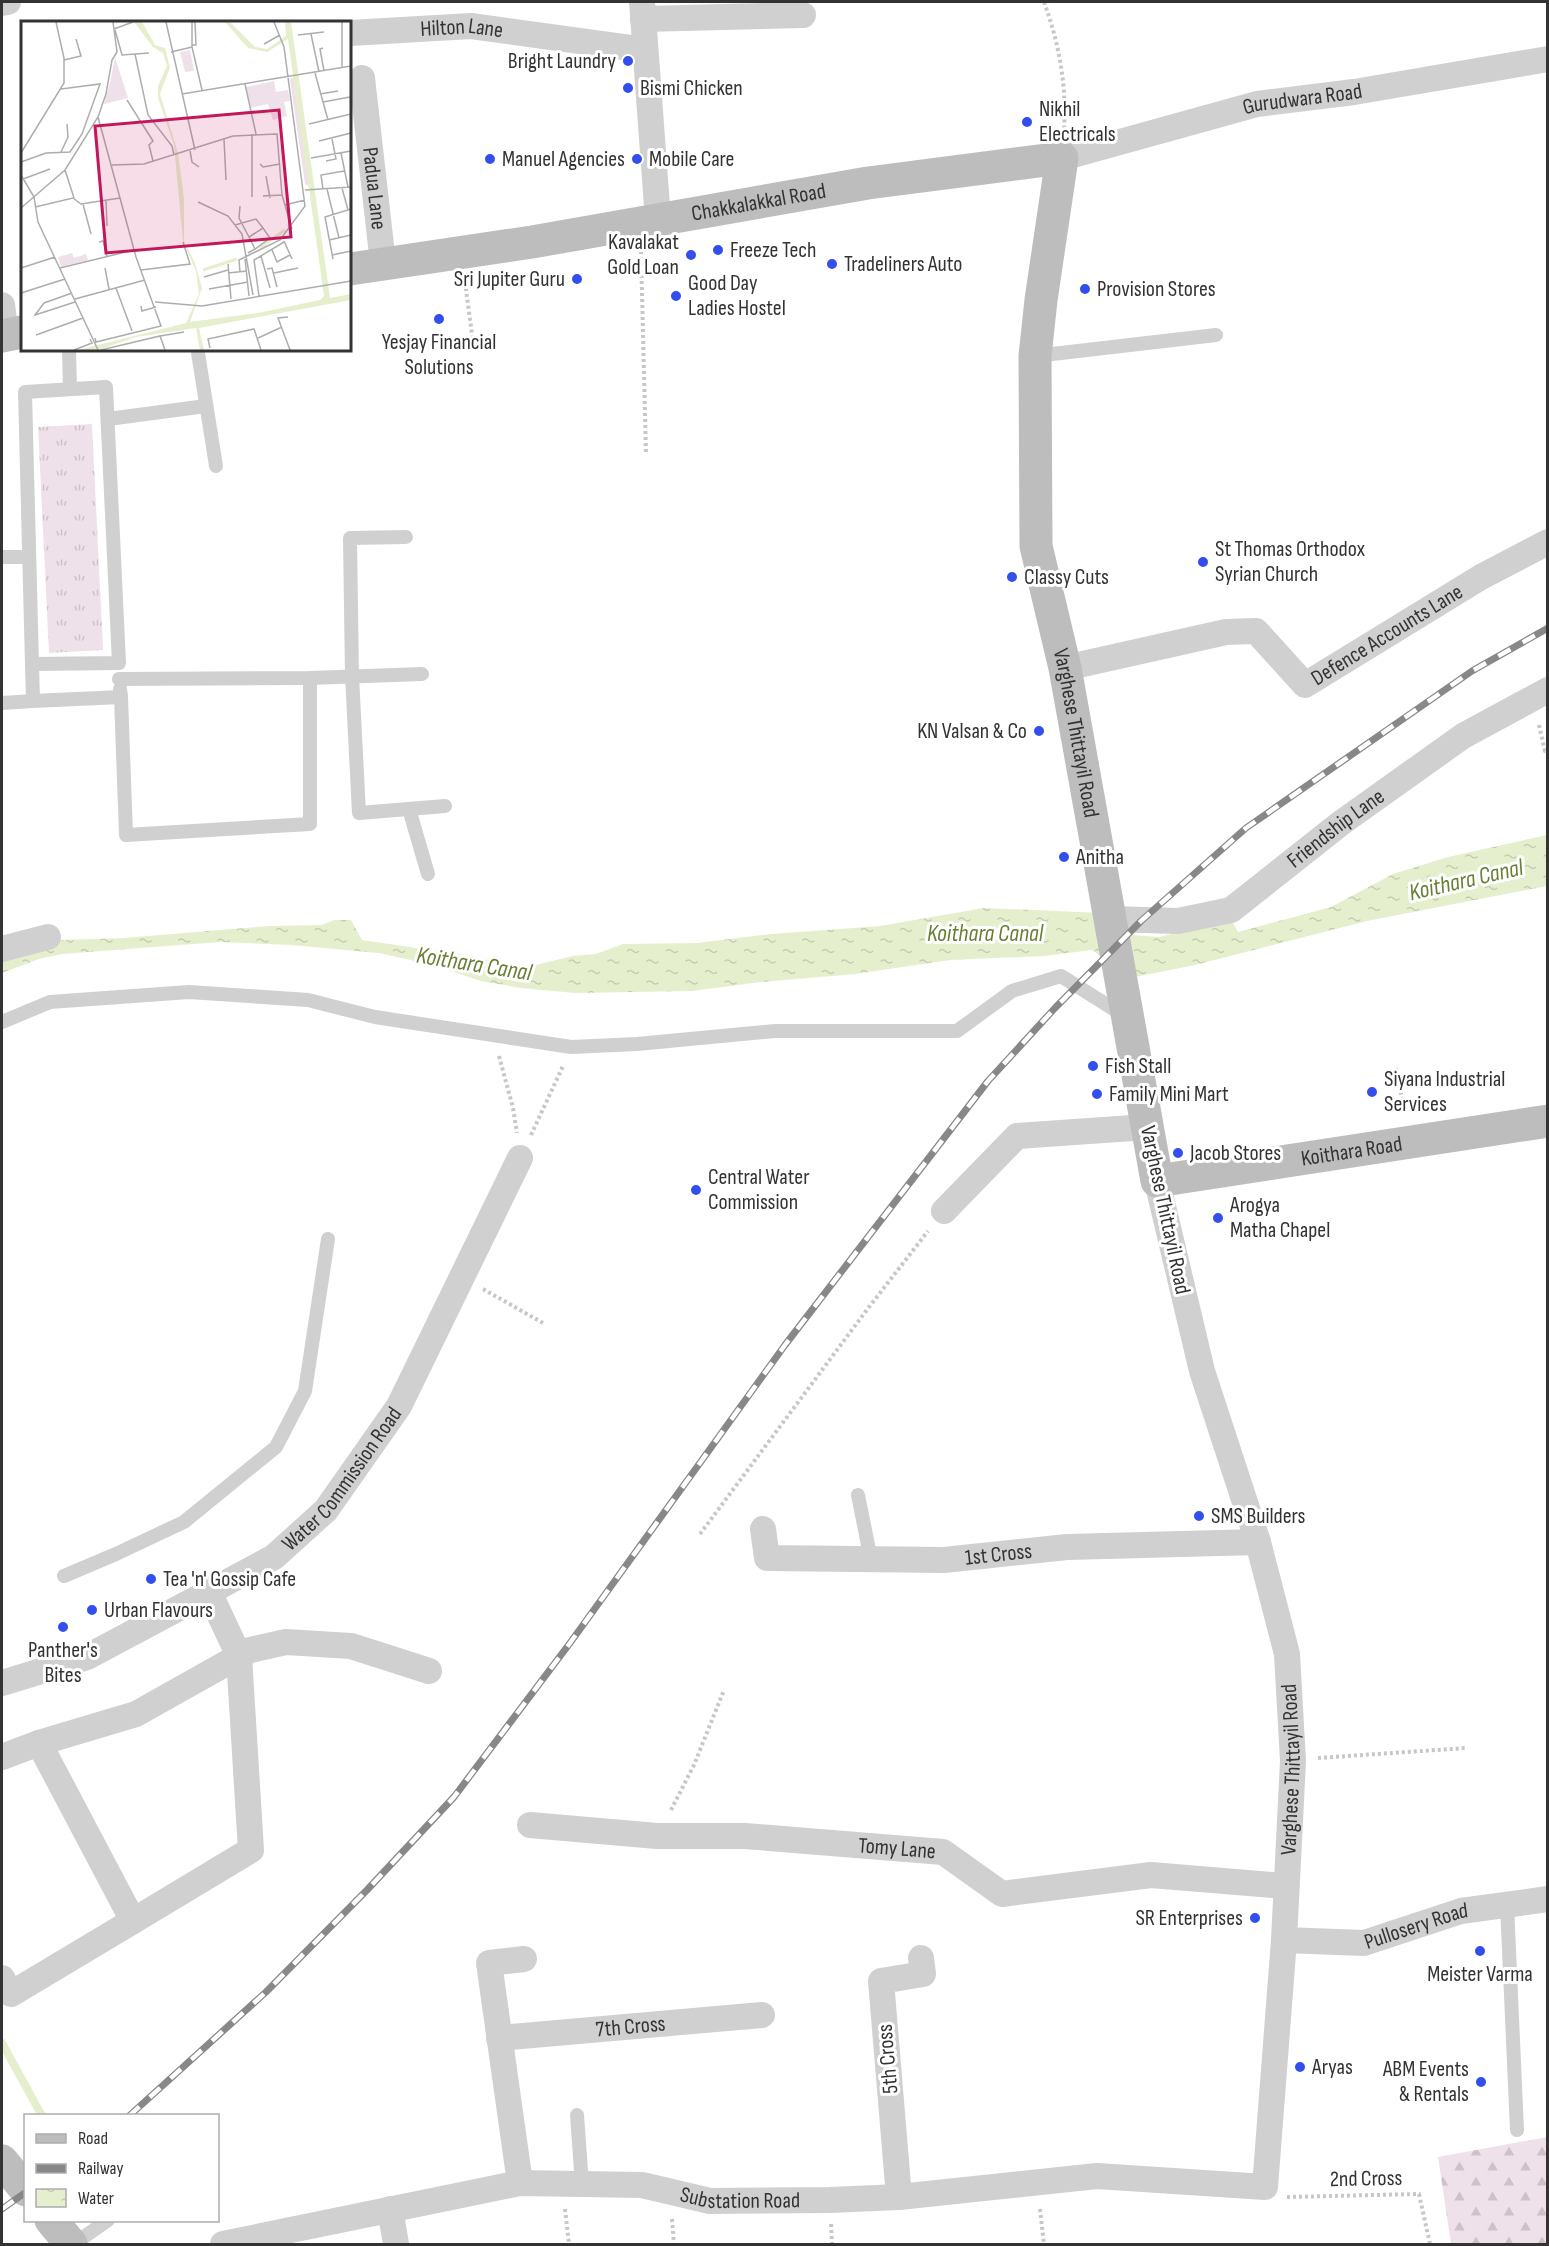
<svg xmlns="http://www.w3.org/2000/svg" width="1549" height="2246" viewBox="0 0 1549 2246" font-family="'Sofia Sans Condensed',sans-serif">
	<defs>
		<pattern id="grass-tufts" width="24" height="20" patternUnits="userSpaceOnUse" patternTransform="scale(1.5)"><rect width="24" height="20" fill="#efe1ea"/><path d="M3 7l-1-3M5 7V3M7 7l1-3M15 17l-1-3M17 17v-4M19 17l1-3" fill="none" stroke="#cdc2c9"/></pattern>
		<pattern id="forest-firs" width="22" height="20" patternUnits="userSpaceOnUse" patternTransform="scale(1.5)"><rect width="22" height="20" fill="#efe1ea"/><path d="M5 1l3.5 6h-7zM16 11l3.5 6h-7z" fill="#cdc2c9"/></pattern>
		<pattern id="water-ripples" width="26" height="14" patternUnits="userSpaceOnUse" patternTransform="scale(1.5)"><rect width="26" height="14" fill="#e5efcd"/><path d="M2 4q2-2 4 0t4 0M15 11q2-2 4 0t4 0" fill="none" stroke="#c5cdb0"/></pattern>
	</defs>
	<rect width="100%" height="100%" fill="#fff"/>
	<path fill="url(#grass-tufts)" d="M 92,424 L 103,650 L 49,653 L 38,427 Z"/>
	<path fill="url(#forest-firs)" d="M 1547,2137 L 1547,2244 L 1451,2244 L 1438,2157 Z"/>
	<path fill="url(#water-ripples)" d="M 1547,835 L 1547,886 L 1367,921 L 1195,965 L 1130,978 L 1092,950 L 1044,956 L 950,960 L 855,974 L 761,982 L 692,991 L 575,993 L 521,988 L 481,981 L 429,964 L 379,953 L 291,945 L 220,942 L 62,954 L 39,959 L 2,973 L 2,961 L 61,940 L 124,938 L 269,926 L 322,925 L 334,920 L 351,920 L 362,940 L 471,956 L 523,968 L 573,956 L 596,954 L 623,944 L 697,943 L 771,934 L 880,926 L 984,908 L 1101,913 L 1105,933 L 1159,937 L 1231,919 L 1238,932 L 1331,907 L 1393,874 L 1448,857 Z"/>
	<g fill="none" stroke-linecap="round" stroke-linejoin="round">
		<path stroke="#e5efcd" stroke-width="8" d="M 2,2043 L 42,2116"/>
		<g stroke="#c7c7c7" stroke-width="4" stroke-dasharray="3 3" stroke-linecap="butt">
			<path d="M 1044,2 C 1059,43 1067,86 1064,130"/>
			<path d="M 641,251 L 646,455"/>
			<path d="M 465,282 L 474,349"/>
			<path d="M 1539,725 L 1545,751 L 1548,751"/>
			<path d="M 499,1056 L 513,1108 L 517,1133"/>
			<path d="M 1396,1068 L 1405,1115"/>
			<path d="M 531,1135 L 563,1066"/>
			<path d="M 483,1289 L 543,1323"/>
			<path d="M 700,1534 L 866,1311 L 928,1231"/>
			<path d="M 1318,1758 L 1466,1748"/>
			<path d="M 671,1810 L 694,1765 L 724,1690"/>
			<path d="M 1287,2197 L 1419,2194 L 1430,2244"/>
			<path d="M 565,2209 L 569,2244"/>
			<path d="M 1040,2209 L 1044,2244"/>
			<path d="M 672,2219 L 674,2244"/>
			<path d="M 831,2224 L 832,2244"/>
		</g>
		<g stroke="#d0d0d0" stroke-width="14">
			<path d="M 69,350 L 70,389"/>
			<path d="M 198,353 L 216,466"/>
			<path d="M 1035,356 L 1216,335"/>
			<path d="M 106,387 L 119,663 L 32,664 L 25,392 Z"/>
			<path d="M 108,419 L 206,406"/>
			<path d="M 406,537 L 350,538 L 352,676 L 359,813 L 445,806"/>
			<path d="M 2,557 L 29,557"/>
			<path d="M 32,664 L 33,701 L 121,697 L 120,689"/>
			<path d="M 119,679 L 310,678 L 422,674"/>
			<path d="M 121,697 L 126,835 L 310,824 L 310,678"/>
			<path d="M 2,703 L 33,701"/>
			<path d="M 409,809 L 428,874"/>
			<path d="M 2,1022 L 50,1002 L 189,992 L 308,1000 L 375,1017 L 571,1047 L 637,1044 L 775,1031 L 957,1031 L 1012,991 L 1061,976 L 1123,1015"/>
			<path d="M 858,1495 L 871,1560"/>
			<path d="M 64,1576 L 116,1554 L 184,1522 L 276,1447 L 305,1391 L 328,1239"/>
			<path d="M 1507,1905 L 1517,2130"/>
			<path d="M 577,2115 L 582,2185"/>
			<path d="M 74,2244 L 108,2220"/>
		</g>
		<g stroke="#d0d0d0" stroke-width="26">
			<path d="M 642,2 L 658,220"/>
			<path d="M 2,3 L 8,2"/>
			<path d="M 643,19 L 803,15"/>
			<path id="s1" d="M 350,33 L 471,26 L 645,50"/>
			<path id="s2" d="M 362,78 L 383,263"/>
			<path id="s3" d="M 1062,158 L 1257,104 L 1354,92 L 1548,59"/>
			<path d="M 2,305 L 6,335"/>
			<path id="s4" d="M 1065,668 L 1226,632 L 1256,631 L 1305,685 L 1481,577 L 1548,542"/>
			<path id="s5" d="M 1111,919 L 1178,921 L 1231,910 L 1341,823 L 1463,736 L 1548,690"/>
			<path d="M 2,949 L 48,937"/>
			<path d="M 944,1211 L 1017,1136 L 1147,1127"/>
			<path id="s6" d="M 763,1529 L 767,1558 L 944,1560 L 1067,1547 L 1258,1542"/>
			<path id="s7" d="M 2,1683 L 87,1657 L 209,1592 L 274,1557 L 326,1510 L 399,1406 L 520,1158"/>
			<path d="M 39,1743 L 136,1714 L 250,1650 L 286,1642 L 351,1646 L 429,1671"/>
			<path d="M 2,1757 L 39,1743 L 133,1921 L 11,1994 L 2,1978"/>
			<path id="s8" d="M 530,1825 L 657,1836 L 745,1836 L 943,1852 L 1002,1894 L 1151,1875 L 1285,1886"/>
			<path d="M 133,1921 L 251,1850 L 239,1656 L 209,1592"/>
			<path id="s9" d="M 1284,1940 L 1364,1943 L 1461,1911 L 1548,1899"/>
			<path id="s10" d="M 499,2038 L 762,2015"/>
			<path d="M 520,2183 L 489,1963 L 524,1959"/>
			<path d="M 899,2197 L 881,1981 L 923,1974 L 921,1958"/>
			<path d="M 390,2209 L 396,2244"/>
			<path id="s11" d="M 223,2244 L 520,2183 L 642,2185 L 710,2201 L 830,2200 L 899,2197 L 1097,2176 L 1265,2187 L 1284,1940 L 1293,1761 L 1287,1654 L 1258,1542 L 1202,1371 L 1157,1181"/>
		</g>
		<g stroke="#bdbdbd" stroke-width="33">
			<path id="s12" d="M 350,269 L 532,242 L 868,183 L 1062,158 L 1041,300 L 1035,356 L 1036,546 L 1065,668 L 1157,1181 L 1548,1121"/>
			<path d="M 2,336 L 22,332"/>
			<path d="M 2,2161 L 26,2190"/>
			<path d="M 51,2220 L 71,2244"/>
		</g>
		<g stroke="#888" stroke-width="7">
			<g id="rail">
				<path d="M 129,2116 L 266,1992 L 367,1890 L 454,1797 L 570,1643 L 785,1345 L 988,1081 L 1055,1008 L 1141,921 L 1246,828 L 1472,671 L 1548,628"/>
				<path d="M 2,2209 L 26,2192"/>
			</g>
		</g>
		<use href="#rail" stroke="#fff" stroke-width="4.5" stroke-dasharray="14" stroke-linecap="butt"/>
	</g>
	<g fill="#324fed" stroke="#fff" stroke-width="2">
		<circle cx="628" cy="61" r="6"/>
		<circle cx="628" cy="88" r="6"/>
		<circle cx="1027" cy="122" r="6"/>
		<circle cx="490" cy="159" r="6"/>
		<circle cx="637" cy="159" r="6"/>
		<circle cx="718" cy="250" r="6"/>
		<circle cx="691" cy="255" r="6"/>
		<circle cx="832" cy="264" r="6"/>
		<circle cx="577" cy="279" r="6"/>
		<circle cx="1085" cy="289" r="6"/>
		<circle cx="676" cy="296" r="6"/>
		<circle cx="439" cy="319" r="6"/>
		<circle cx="1203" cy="562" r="6"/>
		<circle cx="1012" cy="577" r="6"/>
		<circle cx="1039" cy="731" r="6"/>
		<circle cx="1064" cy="857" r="6"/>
		<circle cx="1093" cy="1066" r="6"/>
		<circle cx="1372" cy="1092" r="6"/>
		<circle cx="1097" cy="1094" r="6"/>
		<circle cx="1178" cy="1153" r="6"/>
		<circle cx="696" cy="1190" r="6"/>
		<circle cx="1218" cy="1218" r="6"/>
		<circle cx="1199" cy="1516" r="6"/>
		<circle cx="151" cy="1579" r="6"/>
		<circle cx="92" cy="1610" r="6"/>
		<circle cx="63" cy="1627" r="6"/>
		<circle cx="1255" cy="1918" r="6"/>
		<circle cx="1480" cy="1951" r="6"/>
		<circle cx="1300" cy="2067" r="6"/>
		<circle cx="1481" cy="2082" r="6"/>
	</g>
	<g text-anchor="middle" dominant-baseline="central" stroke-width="6" stroke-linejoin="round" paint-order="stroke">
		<g font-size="22" fill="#333" stroke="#fff">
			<text stroke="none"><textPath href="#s1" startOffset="112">Hilton Lane</textPath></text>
			<text stroke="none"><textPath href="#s3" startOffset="248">Gurudwara Road</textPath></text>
			<text stroke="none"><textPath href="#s2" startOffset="111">Padua Lane</textPath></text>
			<text stroke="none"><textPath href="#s12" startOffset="414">Chakkalakkal Road</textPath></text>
			<text stroke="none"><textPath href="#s4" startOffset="364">Defence Accounts Lane</textPath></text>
			<text stroke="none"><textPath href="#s12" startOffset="1302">Varghese Thittayil Road</textPath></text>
			<text stroke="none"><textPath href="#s5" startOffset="254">Friendship Lane</textPath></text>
			<text stroke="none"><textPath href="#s12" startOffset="1954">Koithara Road</textPath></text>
			<text transform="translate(1165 1210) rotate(78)">Varghese Thittayil Road</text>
			<text stroke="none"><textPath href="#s7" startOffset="405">Water Commission Road</textPath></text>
			<text stroke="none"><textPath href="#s6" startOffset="261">1st Cross</textPath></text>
			<text stroke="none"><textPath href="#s11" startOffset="1470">Varghese Thittayil Road</textPath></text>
			<text stroke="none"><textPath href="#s8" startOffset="368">Tomy Lane</textPath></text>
			<text stroke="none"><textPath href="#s9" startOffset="135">Pullosery Road</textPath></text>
			<text stroke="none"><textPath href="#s10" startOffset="132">7th Cross</textPath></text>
			<text transform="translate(888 2059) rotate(-95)">5th Cross</text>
			<text transform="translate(1366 2179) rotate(-1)">2nd Cross</text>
			<text stroke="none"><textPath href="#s11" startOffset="525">Substation Road</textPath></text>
		</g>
		<g font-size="22" fill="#333" stroke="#fff" text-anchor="start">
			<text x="616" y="61" text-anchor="end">Bright Laundry</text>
			<text x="640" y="88">Bismi Chicken</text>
			<text x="1039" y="109">Nikhil<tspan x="1039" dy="25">Electricals</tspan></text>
			<text x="502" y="159">Manuel Agencies</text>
			<text x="649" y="159">Mobile Care</text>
			<text x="679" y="242" text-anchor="end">Kavalakat<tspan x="679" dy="25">Gold Loan</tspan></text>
			<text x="730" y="250">Freeze Tech</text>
			<text x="844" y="264">Tradeliners Auto</text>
			<text x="565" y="279" text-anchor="end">Sri Jupiter Guru</text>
			<text x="688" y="283">Good Day<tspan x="688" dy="25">Ladies Hostel</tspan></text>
			<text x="1097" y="289">Provision Stores</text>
			<text x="439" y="342" text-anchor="middle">Yesjay Financial<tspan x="439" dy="25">Solutions</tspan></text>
			<text x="1215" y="549">St Thomas Orthodox<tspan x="1215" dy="25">Syrian Church</tspan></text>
			<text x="1024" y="577">Classy Cuts</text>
			<text x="1027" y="731" text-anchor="end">KN Valsan &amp; Co</text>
			<text x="1076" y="857">Anitha</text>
			<text x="1105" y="1066">Fish Stall</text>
			<text x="1384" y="1079">Siyana Industrial<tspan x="1384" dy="25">Services</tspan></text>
			<text x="1109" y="1094">Family Mini Mart</text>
			<text x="1190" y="1153">Jacob Stores</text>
			<text x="708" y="1177">Central Water<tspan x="708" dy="25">Commission</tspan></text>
			<text x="1230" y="1205">Arogya<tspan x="1230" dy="25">Matha Chapel</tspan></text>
			<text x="1211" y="1516">SMS Builders</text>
			<text x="163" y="1579">Tea 'n' Gossip Cafe</text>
			<text x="104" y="1610">Urban Flavours</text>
			<text x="63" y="1650" text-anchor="middle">Panther's<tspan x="63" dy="25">Bites</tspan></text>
			<text x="1243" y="1918" text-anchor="end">SR Enterprises</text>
			<text x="1480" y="1974" text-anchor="middle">Meister Varma</text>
			<text x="1312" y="2067">Aryas</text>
			<text x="1469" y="2069" text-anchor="end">ABM Events<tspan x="1469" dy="25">&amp; Rentals</tspan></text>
		</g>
		<g font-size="24" font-style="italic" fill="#677f33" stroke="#fff">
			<text transform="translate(1466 880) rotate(-13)">Koithara Canal</text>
			<text x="985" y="933">Koithara Canal</text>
			<text transform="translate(474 964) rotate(9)">Koithara Canal</text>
		</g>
	</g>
	<g transform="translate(21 21)">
		<rect width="330" height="330" fill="#fff"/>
		<path d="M 169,29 L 173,50 L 164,51 L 159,31 ZM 94,36 L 107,77 L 83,83 L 89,62 ZM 273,56 L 274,68 L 290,166 L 284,163 L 269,58 Z" fill="#efe1ea"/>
		<path d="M 253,60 L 255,71 L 267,69 L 269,80 L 263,81 L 266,95 L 252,99 L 247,83 L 230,87 L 225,66 Z" fill="#efe1ea"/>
		<path d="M 51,232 L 53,237 L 65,233 L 67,239 L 40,246 L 37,236 Z" fill="#efe1ea"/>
		<path d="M 113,1 L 121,1 L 134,24 L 144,27 L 149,46 L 139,73 L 157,132 L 163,178 L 163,220 L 174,242 L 181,267 L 169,301 L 237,292 L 299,279 L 303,275 L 267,18 L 246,31 L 227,27 L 204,1 L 209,1 L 234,26 L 246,28 L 265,15 L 264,1 L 270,1 L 309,277 L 330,273 L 330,279 L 178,307 L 183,329 L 179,329 L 175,307 L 115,316 L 77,329 L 57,329 L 165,302 L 178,273 L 175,250 L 162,220 L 153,124 L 137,77 L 137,65 L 146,45 L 142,32 L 132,26 Z" fill="#e5efcd"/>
		<path fill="none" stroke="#e5efcd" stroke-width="3" d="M 239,227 L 264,209M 182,249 L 216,238"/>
		<path fill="none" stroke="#adadad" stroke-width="1.5" d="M 145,1 L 174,129M 171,1 L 171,26 L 181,69M 321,1 L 321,47M 93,8 L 112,1M 94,9 L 101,34 L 128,32M 290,13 L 298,51M 277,14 L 303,11M 243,23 L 259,14M 171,24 L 175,24 L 174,1M 302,27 L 299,28 L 303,50M 150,31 L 171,26M 114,33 L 127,94 L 151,125 L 153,134M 43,39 L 60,35 L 55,18M 294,52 L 307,99M 224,63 L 235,113M 161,73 L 330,45M 299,73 L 317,70M 106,79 L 132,120 L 128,124 L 132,140M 302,81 L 329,76M 288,103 L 330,93M 231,113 L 231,176M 203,118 L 205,159M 298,120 L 330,112M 169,130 L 171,141 L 178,146M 40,131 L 47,116 L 46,103M 0,132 L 43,62 L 43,37 L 35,1M 320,132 L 327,166M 290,137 L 330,130M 305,140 L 315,138 L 311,118M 0,141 L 25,132 L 49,131 L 61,113 L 79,63 L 40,68M 239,143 L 242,146 L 259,143M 91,144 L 123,143 L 212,115 L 256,113 L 261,174 L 271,208M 44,149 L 53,177M 0,154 L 13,176 L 17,201 L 77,329M 245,155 L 249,177M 2,158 L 29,148M 321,167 L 327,189M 302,168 L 300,154 L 323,150M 306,168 L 318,217M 284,169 L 330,166M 242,175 L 261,174M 85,179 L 86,205M 177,181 L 207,195 L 221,213 L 232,274M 62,183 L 70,213M 264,184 L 284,179M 219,185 L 218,197 L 228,216M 14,186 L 52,177 L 60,183 L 99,177M 0,187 L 44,149 L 77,96 L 85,73 L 91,39 L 96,31 L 92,1M 214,204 L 235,198 L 242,207M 308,219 L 330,214M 263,220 L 271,238M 78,221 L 82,220 L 86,236M 251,229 L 256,241 L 269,234M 227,232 L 234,228 L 249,217 L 242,207 L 228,216 L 234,228M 311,234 L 330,230M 240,235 L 249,267M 224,238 L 228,275M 312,238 L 304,196 L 330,188M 207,243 L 210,278M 0,247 L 34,236M 39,247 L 113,229M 84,247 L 88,268M 246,248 L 251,247 L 256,266M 120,249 L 169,243 L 162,221M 219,251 L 218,239 L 259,219 L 284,185 L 263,26 L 253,1M 207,252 L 226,250M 253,252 L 277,247M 183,256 L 207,249M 95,267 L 111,310M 188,268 L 227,261M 0,272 L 44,258M 51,272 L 23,282 L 14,294 L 54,281M 238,275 L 233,239 L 263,221M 54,278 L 124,259M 134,281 L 181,285 L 330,260M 120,285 L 121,290 L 135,286M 267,296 L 257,297 L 269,329M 15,314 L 62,297M 139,315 L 163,311M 74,317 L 75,321 L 140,305 L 115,236 L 77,96M 237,317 L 261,306M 189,327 L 187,318 L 233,308 L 240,329M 53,329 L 71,322 L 69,318M 80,329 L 139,315 L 144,329"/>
		<path fill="#c2185b" fill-opacity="0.15" stroke="#c2185b" stroke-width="3" d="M 258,89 L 270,216 L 85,232 L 74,105 Z"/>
		<rect width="330" height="330" fill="none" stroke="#333" stroke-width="3"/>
	</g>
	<rect width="1549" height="2246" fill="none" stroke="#333333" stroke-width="6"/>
	<rect x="24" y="2114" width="195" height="108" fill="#ffffff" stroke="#adadad" stroke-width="1.5"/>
	<rect x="36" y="2134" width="30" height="9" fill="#bdbdbd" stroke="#adadad" stroke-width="1.5"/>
	<text x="78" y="2144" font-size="18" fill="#333333">Road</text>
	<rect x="36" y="2164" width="30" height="9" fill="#888888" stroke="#adadad" stroke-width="1.5"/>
	<text x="78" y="2174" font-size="18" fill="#333333">Railway</text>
	<rect x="36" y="2189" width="30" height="18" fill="url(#water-ripples)" stroke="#adadad" stroke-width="1.5"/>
	<text x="78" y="2204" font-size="18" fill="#333333">Water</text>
</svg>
